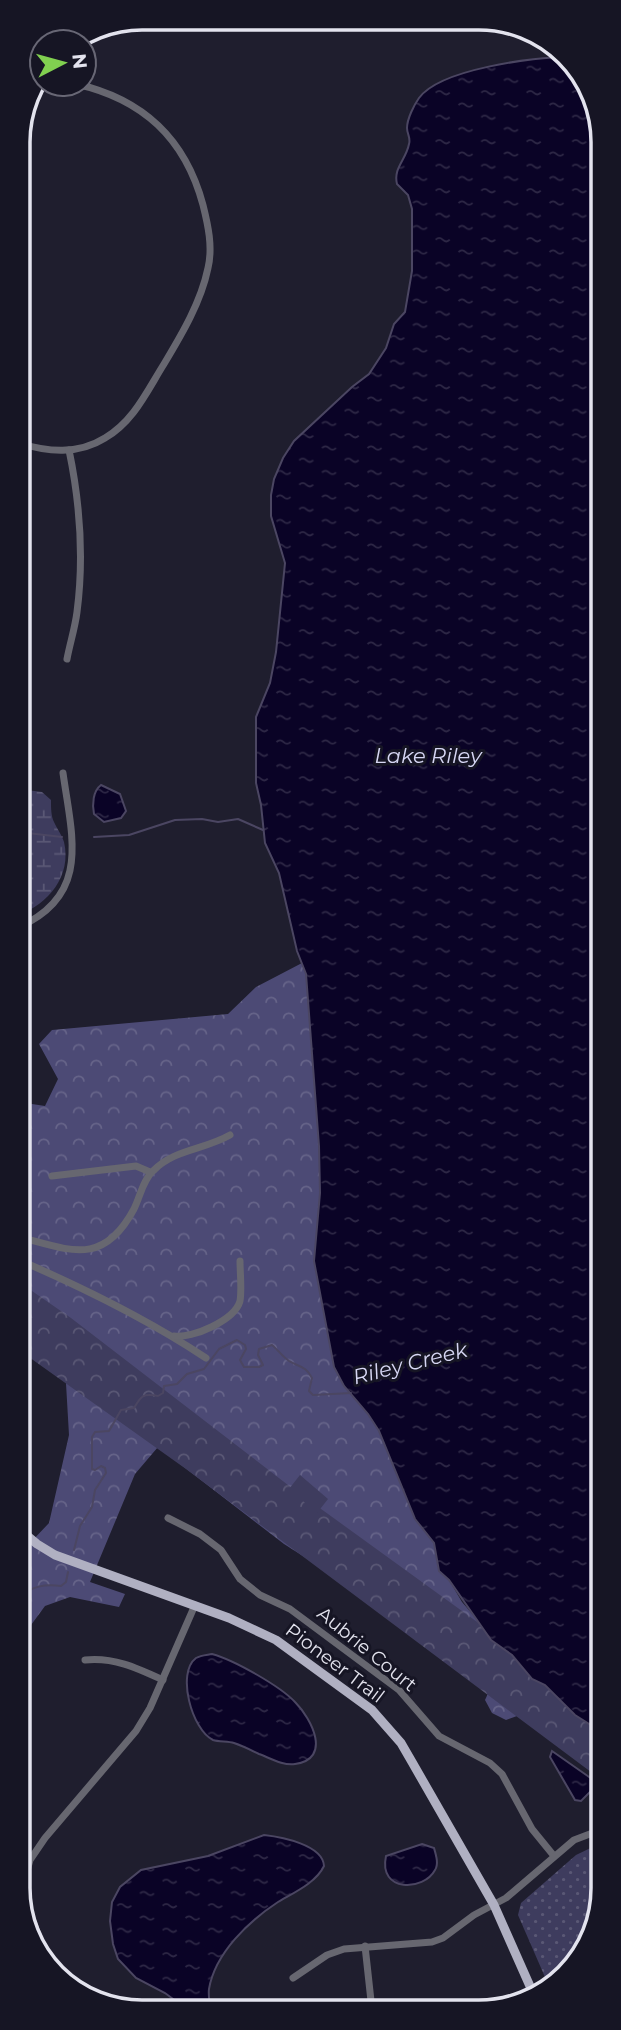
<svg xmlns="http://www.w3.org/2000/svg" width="621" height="2030" viewBox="0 0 621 2030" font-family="Montserrat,sans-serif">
	<defs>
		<pattern id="grass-dots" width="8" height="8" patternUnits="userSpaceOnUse" patternTransform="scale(1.75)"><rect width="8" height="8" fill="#3e3c5e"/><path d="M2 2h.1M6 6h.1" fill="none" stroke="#5a5875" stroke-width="1.8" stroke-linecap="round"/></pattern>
		<pattern id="forest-crowns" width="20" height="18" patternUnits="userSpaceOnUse" patternTransform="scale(1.75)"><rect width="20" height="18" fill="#4c4a75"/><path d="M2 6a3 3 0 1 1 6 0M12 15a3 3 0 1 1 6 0" fill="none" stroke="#666489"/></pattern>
		<pattern id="wetland-marsh" width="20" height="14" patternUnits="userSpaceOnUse" patternTransform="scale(1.75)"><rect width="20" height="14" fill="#3e3c5e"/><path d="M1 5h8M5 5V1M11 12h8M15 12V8" fill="none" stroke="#5a5875"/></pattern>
		<pattern id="park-crowns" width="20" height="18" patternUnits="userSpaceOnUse" patternTransform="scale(1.75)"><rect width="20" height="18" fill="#3e3c5e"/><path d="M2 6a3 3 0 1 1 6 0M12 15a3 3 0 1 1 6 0" fill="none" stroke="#5a5875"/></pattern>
		<pattern id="water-ripples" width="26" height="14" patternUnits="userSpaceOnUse" patternTransform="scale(1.75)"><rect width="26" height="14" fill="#0a0326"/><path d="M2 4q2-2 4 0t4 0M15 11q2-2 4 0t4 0" fill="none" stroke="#2e2846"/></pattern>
	</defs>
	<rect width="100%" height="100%" fill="#1f1e2e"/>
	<path fill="url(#grass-dots)" d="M 603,1842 L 603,1896 L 573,1970 L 548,1984 L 518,1915 L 521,1903 L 576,1855 Z"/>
	<path fill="url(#forest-crowns)" d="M 302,963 L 306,974 L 319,1146 L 320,1193 L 314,1261 L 334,1367 L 344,1386 L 368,1414 L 379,1431 L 415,1519 L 434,1543 L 439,1571 L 449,1580 L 462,1602 L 485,1629 L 517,1716 L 506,1720 L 492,1713 L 485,1700 L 491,1687 L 344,1582 L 284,1544 L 158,1447 L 135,1474 L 90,1582 L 125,1594 L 119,1607 L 70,1597 L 45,1606 L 20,1640 L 19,1547 L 31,1542 L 49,1523 L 69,1435 L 65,1366 L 19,1327 L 19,1102 L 45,1106 L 58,1079 L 39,1044 L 52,1030 L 228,1014 L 256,987 Z"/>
	<path fill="url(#wetland-marsh)" d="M 19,789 L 42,792 L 51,800 C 51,808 51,816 54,822 C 57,829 62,835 64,842 C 72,876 48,904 19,915 Z"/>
	<path fill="url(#park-crowns)" d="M 19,1282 L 71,1318 L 288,1485 L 603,1713 L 603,1781 L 186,1469 L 19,1350 Z"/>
	<path fill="#3e3c5e" d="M 300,1475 L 328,1499 L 317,1513 L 289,1489 Z"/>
	<g fill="url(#water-ripples)" stroke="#4b4662" stroke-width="2">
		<path d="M 568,57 L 601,118 L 603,1729 L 594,1727 L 575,1715 L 545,1685 L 532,1679 L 512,1655 L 491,1640 L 449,1580 L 439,1571 L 434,1543 L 415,1519 L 379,1431 L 368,1414 L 344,1386 L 334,1367 L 314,1261 L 320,1193 L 319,1146 L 306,974 L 297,951 L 279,873 L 265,843 L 261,805 L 256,783 L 256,717 L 270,683 L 276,652 L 285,563 L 271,516 L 271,495 L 274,479 L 283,458 L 294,441 L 352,387 L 369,374 L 386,348 L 394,324 L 405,312 L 412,271 L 412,209 L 408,195 L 397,184 C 393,168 406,160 409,144 C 411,138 407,134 407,128 C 407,119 414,105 419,98 C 440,69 534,57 568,57 Z"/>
		<path d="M 101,785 L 120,794 L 126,811 L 121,818 L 104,822 L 94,814 C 92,804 93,791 101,785 Z"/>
		<path d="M 212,1654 C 234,1660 280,1686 295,1702 C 312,1719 332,1759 295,1764 C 283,1766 270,1758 259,1754 C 251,1750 243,1746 234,1743 C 228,1741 219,1742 213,1740 C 192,1730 176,1673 196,1658 C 201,1655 207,1655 212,1654 Z"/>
		<path d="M 552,1751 L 592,1779 L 593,1789 L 581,1801 L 575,1800 L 550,1757 Z"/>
		<path d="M 264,1835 C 282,1837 323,1845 324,1866 C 316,1883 293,1893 278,1902 C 249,1921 215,1953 209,1989 C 208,1995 210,2003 210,2010 L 188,2010 L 165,1993 L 136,1978 L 118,1959 L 113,1944 L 110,1921 L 112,1902 L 120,1887 L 141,1870 L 208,1856 Z"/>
		<path d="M 422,1844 L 434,1848 C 436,1855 439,1864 435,1870 C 424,1891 378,1893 386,1856 Z"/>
	</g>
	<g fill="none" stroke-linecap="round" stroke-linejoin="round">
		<g stroke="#4b4662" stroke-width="2">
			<path d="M 19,832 L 62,837"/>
			<path d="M 94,837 L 129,835 L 175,820 L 202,819 L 218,822 L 238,819 L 263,830"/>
			<path d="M 74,1550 L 80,1526 L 92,1507 L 95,1490 L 106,1473 L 105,1468 L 101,1466 L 95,1470 L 92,1469 L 92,1437 L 95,1432 L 109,1431 L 121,1410 L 134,1408 C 141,1396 143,1393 158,1396 L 163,1393 L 164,1386 L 177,1384 L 187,1374 L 204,1369 L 219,1349 L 237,1340 L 245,1345 L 246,1349 L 240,1360 L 244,1367 L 259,1367 L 263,1365 L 258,1355 L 259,1349 L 272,1345 C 278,1350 283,1357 289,1361 C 299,1367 306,1366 312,1378 L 309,1391 L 313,1395 L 351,1393"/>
			<path d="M 19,1597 C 33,1586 44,1584 61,1586 L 66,1582 L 68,1572"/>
		</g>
		<g stroke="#676770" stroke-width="7">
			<path d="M 18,443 C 48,452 78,455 105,438 C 134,421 147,391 164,364 C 182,334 201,302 208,268 C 213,247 208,225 203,205 C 185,138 143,99 76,84"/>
			<path d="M 67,659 C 70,643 75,628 77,612 C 84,558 80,503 69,450"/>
			<path d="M 19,927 C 91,895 72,837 63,773"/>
			<path d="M 52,1176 L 136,1166 L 150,1172"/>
			<path d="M 19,1237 C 70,1250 103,1267 134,1209 C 140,1197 143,1180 153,1171 C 174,1149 204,1150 230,1135"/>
			<path d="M 19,1260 C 84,1288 147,1319 206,1358"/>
			<path d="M 174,1336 C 192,1339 235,1320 240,1301 C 242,1289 240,1273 240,1261"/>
			<path d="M 168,1518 L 200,1534 L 221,1550 L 240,1579 L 260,1595 L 290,1609 L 399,1690 L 439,1736 L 490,1763 L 502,1774 L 532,1829 L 554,1856"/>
			<path d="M 85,1660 C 114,1657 137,1668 163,1680"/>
			<path d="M 365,1946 L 372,2010"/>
			<path d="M 52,1973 L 24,1897 L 25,1878 L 30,1860 L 45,1838 L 136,1731 L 150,1708 L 195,1605"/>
			<path d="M 293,1978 L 327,1955 L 344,1949 L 432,1942 L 443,1938 L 474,1915 L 506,1898 L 574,1840 L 603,1829"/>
		</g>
		<path stroke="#b0b0c2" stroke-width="9" d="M 19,1529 L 37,1544 L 55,1555 L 229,1618 L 276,1640 L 372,1710 L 401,1743 L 412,1762 L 494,1905 L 533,1993"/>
	</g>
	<g text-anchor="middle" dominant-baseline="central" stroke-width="6" stroke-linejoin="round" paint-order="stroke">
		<g font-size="19" fill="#e3e3ee" stroke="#161524">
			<text transform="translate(367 1649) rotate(39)">Aubrie Court</text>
			<text transform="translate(335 1663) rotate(37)">Pioneer Trail</text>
		</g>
		<g font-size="21" font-style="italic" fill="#d7d7f4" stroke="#161524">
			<text x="428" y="755">Lake Riley</text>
			<text transform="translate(410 1363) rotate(-14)">Riley Creek</text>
		</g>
	</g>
	<path d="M0 0H621V2030H0ZM142 30H479A112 112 0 0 1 591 142V1888A112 112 0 0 1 479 2000H142A112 112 0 0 1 30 1888V142A112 112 0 0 1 142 30Z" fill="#161524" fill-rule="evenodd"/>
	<path fill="none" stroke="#e3e3ee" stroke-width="3.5" d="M142 30H479A112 112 0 0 1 591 142V1888A112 112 0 0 1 479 2000H142A112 112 0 0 1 30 1888V142A112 112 0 0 1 142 30Z"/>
	<g transform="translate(63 63) rotate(84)"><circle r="33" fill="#161524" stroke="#686775" stroke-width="2"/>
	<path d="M0-5L12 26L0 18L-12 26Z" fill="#81d050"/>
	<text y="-10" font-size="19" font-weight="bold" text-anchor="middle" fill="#e3e3ee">N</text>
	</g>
</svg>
